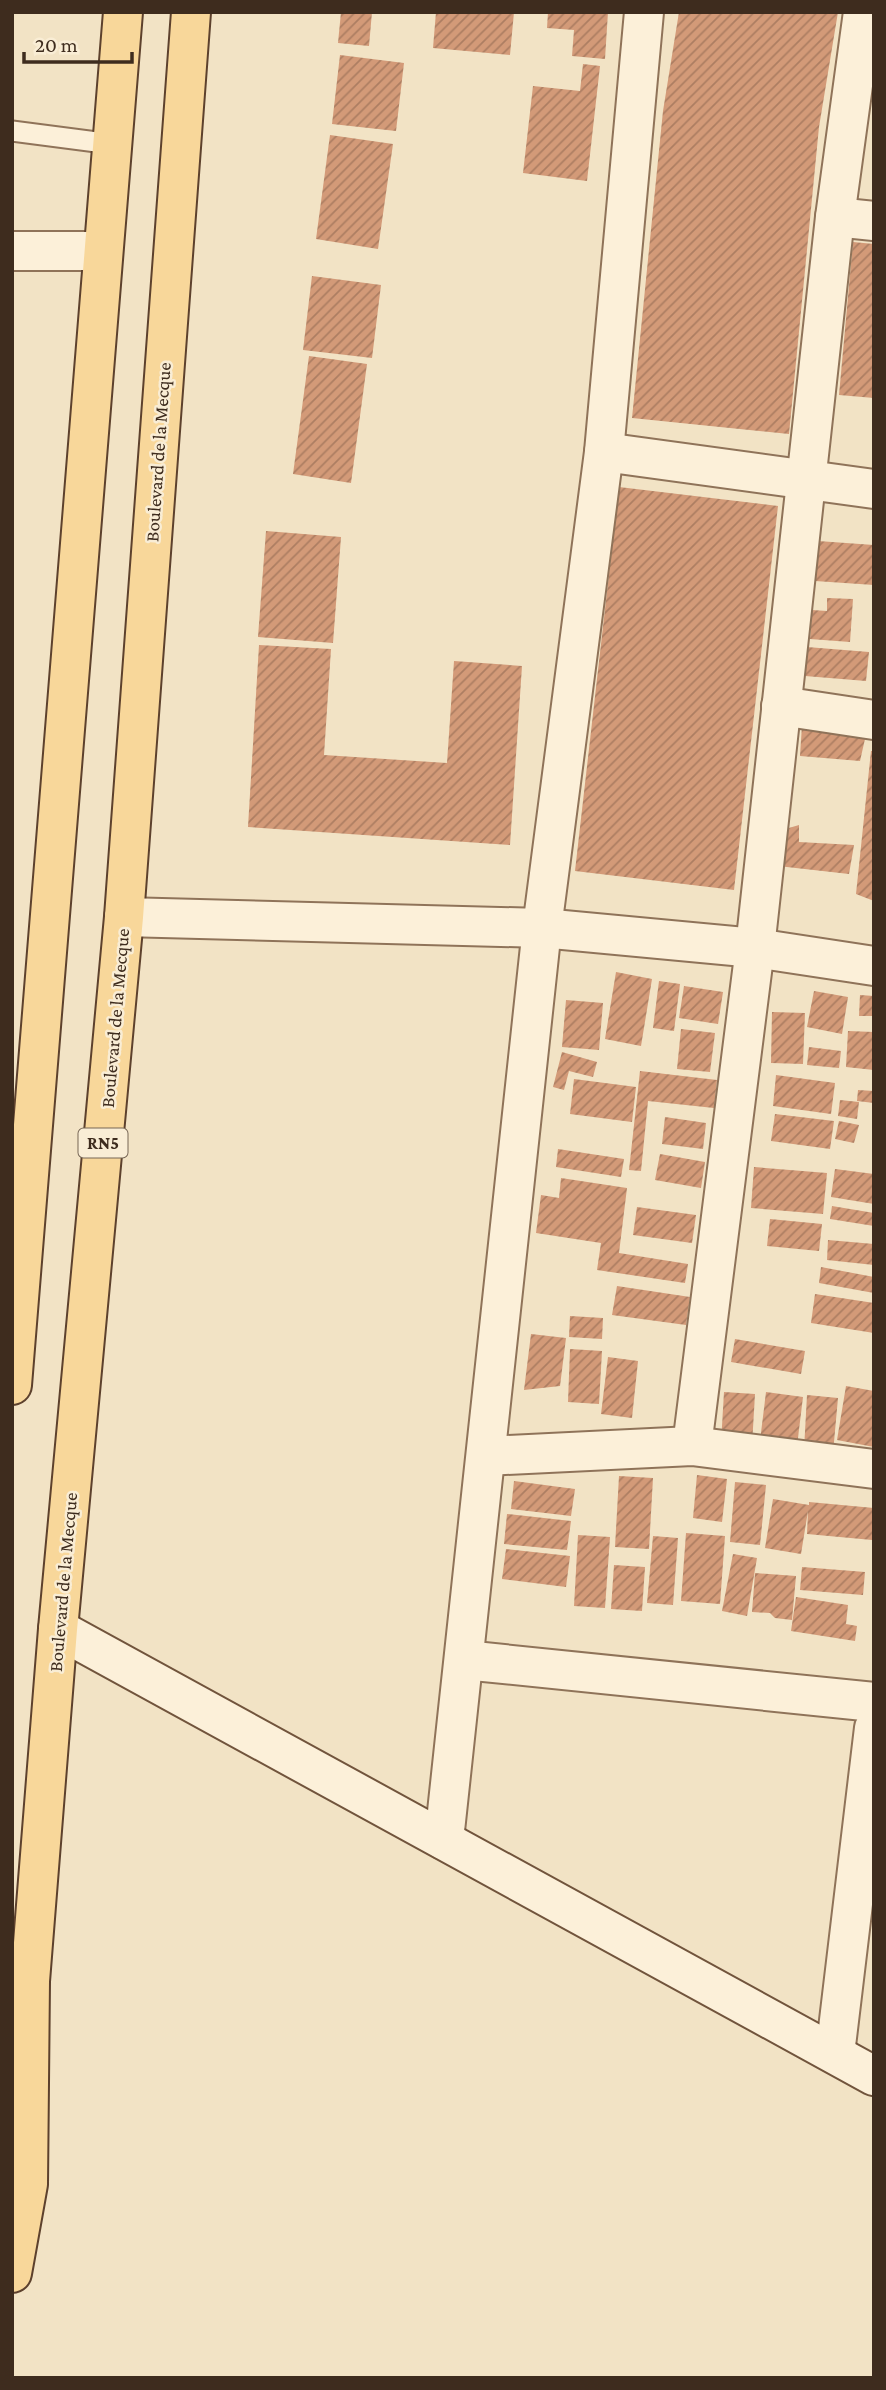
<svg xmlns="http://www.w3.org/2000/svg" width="886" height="2390" viewBox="0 0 886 2390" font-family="'Crimson Pro',serif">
	<defs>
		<pattern id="building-hatch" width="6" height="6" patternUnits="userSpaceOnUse" patternTransform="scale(1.75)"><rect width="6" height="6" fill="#d39a78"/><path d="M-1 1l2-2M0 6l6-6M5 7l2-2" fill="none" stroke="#ad7e62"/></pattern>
	</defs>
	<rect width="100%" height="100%" fill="#f2e3c5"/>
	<g fill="url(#building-hatch)">
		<path d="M 341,12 L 372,12 L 369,46 L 338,43 Z"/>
		<path d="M 436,12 L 514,12 L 510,55 L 433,48 Z"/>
		<path d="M 548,12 L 608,12 L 605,59 L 572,56 L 574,30 L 547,28 Z"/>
		<path d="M 679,12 L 838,12 L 819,127 L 789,434 L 632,418 L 663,111 Z"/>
		<path d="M 340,55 L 404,63 L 396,131 L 332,124 Z"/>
		<path d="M 583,64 L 600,66 L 587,181 L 523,173 L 533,86 L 580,91 Z"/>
		<path d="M 330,135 L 393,144 L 378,249 L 316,239 Z"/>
		<path d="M 853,242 L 874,244 L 874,398 L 839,395 Z"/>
		<path d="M 312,276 L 381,285 L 372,358 L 303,350 Z"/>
		<path d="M 309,356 L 367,364 L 351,483 L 293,474 Z"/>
		<path d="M 619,487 L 778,506 L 734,890 L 575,871 Z"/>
		<path d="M 266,531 L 341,537 L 333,643 L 258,637 Z"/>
		<path d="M 818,541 L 874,545 L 874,585 L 815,581 Z"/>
		<path d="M 827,598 L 853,599 L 850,642 L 810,639 L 812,610 L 827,611 Z"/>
		<path d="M 259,645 L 331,649 L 324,755 L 447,763 L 454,661 L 522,666 L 510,845 L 248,827 Z"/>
		<path d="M 807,647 L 869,652 L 866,681 L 805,676 Z"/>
		<path d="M 802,725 L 867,730 L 860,761 L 800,756 Z"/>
		<path d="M 871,751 L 874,751 L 874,901 L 856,894 Z"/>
		<path d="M 799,825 L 799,842 L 854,845 L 849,874 L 778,866 L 782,830 Z"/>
		<path d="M 616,972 L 652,979 L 641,1046 L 605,1039 Z"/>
		<path d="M 659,981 L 680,984 L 674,1031 L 653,1028 Z"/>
		<path d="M 684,986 L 723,992 L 718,1024 L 679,1018 Z"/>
		<path d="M 814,991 L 848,997 L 842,1034 L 807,1027 Z"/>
		<path d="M 860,995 L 874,996 L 874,1016 L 859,1016 Z"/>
		<path d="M 566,1000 L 603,1003 L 599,1050 L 562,1047 Z"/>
		<path d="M 772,1012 L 805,1013 L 803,1064 L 771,1063 Z"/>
		<path d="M 681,1029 L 715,1033 L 710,1072 L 677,1069 Z"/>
		<path d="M 848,1031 L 874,1032 L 874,1070 L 846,1067 Z"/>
		<path d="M 809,1047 L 841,1051 L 839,1068 L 807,1065 Z"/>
		<path d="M 562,1052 L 597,1062 L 593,1077 L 569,1071 L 564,1090 L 553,1087 Z"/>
		<path d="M 640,1071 L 717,1080 L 714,1108 L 648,1101 L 641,1171 L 629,1170 Z"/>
		<path d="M 776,1075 L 835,1083 L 831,1114 L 773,1106 Z"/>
		<path d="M 574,1079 L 636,1087 L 632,1122 L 570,1114 Z"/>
		<path d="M 858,1090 L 874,1091 L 874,1103 L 857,1101 Z"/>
		<path d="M 840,1100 L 859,1102 L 857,1119 L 838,1116 Z"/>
		<path d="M 775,1114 L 834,1121 L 830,1149 L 771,1141 Z"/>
		<path d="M 665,1117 L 706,1123 L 703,1149 L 662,1144 Z"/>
		<path d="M 839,1121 L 859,1125 L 854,1143 L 835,1139 Z"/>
		<path d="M 558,1149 L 624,1159 L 621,1177 L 556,1167 Z"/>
		<path d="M 660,1154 L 705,1162 L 701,1188 L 655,1180 Z"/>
		<path d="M 754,1167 L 827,1173 L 823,1214 L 751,1208 Z"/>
		<path d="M 835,1169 L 874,1174 L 874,1204 L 831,1197 Z"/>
		<path d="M 561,1178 L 627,1188 L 619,1253 L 688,1264 L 685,1283 L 597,1270 L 601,1243 L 536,1233 L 541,1195 L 559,1198 Z"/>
		<path d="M 832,1206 L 874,1213 L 874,1226 L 830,1219 Z"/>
		<path d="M 637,1207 L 696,1215 L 692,1243 L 633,1235 Z"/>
		<path d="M 770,1219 L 822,1224 L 819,1251 L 767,1246 Z"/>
		<path d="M 828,1240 L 874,1244 L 874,1265 L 827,1260 Z"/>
		<path d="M 821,1267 L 874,1277 L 874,1293 L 819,1283 Z"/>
		<path d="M 617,1286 L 690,1297 L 686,1325 L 612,1315 Z"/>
		<path d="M 815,1294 L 874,1303 L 874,1333 L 811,1323 Z"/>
		<path d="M 570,1316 L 603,1318 L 602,1339 L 569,1337 Z"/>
		<path d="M 531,1334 L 566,1338 L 560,1386 L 524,1390 Z"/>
		<path d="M 735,1339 L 805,1351 L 801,1374 L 731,1362 Z"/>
		<path d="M 570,1349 L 602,1351 L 599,1404 L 568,1402 Z"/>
		<path d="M 608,1357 L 638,1361 L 632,1418 L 601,1414 Z"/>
		<path d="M 846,1386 L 874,1391 L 874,1447 L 837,1440 Z"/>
		<path d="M 724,1392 L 755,1394 L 752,1445 L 721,1443 Z"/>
		<path d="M 766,1392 L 803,1397 L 797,1446 L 760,1441 Z"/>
		<path d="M 807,1395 L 838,1398 L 833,1453 L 804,1450 Z"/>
		<path d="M 697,1475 L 727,1479 L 722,1522 L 693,1518 Z"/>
		<path d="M 619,1476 L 653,1478 L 649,1549 L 615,1547 Z"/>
		<path d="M 514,1481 L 575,1489 L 571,1516 L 511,1509 Z"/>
		<path d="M 735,1482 L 766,1485 L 760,1545 L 730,1542 Z"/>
		<path d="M 773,1499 L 809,1505 L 809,1502 L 874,1508 L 872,1540 L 807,1534 L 808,1511 L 801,1554 L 765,1548 Z"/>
		<path d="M 507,1514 L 571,1521 L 567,1550 L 504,1544 Z"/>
		<path d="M 686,1533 L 725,1536 L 720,1604 L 681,1601 Z"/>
		<path d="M 578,1535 L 610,1537 L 605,1608 L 574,1606 Z"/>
		<path d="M 653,1536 L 678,1538 L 673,1605 L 647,1603 Z"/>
		<path d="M 506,1549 L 570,1556 L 566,1587 L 502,1579 Z"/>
		<path d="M 733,1554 L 757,1558 L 747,1616 L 722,1611 Z"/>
		<path d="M 614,1565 L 645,1567 L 642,1611 L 611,1609 Z"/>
		<path d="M 802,1567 L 865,1572 L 863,1595 L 800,1590 Z"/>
		<path d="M 755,1573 L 796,1576 L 792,1620 L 775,1618 L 770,1613 L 752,1612 Z"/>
		<path d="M 796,1597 L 848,1605 L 846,1624 L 857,1626 L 855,1641 L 791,1631 Z"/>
	</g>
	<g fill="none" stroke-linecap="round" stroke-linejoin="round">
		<g stroke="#8f7359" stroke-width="23">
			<path id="lane" d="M 12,131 L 112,144"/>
		</g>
		<g stroke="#8f7359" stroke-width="42">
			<g id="street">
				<path d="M 835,217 L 874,221"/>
				<path d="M 12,251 L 103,251"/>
				<path d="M 604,452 L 874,489"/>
				<path d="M 781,706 L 874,720"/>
				<path d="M 124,917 L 542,928 L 755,948 L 874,966"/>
				<path d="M 692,1446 L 755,948 L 835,217 L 863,12"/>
				<path d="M 486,1456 L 692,1446 L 874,1469"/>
				<path d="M 464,1660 L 874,1702"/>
				<path d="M 444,1840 L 542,928 L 604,452 L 644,12"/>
				<path d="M 835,2054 L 874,1728"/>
			</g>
		</g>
		<g stroke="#71543c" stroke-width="42">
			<path id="secondary" d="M 58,1629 L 874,2076"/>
		</g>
		<g stroke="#5d412d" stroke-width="42">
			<g id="primary">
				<path d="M 12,1385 L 123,12"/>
				<path d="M 12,2273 L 28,2184 L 30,1981 L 58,1629 L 124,917 L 191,12"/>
			</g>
		</g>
		<use href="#lane" stroke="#fcf0d9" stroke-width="19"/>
		<use href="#street" stroke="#fcf0d9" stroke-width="38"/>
		<use href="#secondary" stroke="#fcf0d9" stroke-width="38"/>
		<use href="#primary" stroke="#f8d79a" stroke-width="38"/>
	</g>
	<g text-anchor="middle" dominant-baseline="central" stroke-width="5" stroke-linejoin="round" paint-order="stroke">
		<rect fill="#f9edd5" stroke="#766655" stroke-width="2" x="78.5" y="1128.5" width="49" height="29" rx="5"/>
		<g font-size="18" font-weight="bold" fill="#3e2c1e">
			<text x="103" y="1143">RN5</text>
		</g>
		<g font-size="19" fill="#3e2c1e" stroke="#f9edd5">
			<text transform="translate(158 452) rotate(-86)">Boulevard de la Mecque</text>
			<text transform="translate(115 1018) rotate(-85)">Boulevard de la Mecque</text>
			<text transform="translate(63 1582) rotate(-85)">Boulevard de la Mecque</text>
		</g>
	</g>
	<rect width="886" height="2390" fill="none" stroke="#3e2c1e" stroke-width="28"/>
	<path d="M24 52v10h108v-10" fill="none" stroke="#3e2c1e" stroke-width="3.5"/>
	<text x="35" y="52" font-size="21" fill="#3e2c1e" stroke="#f9edd5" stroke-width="5" paint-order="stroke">20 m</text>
</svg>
